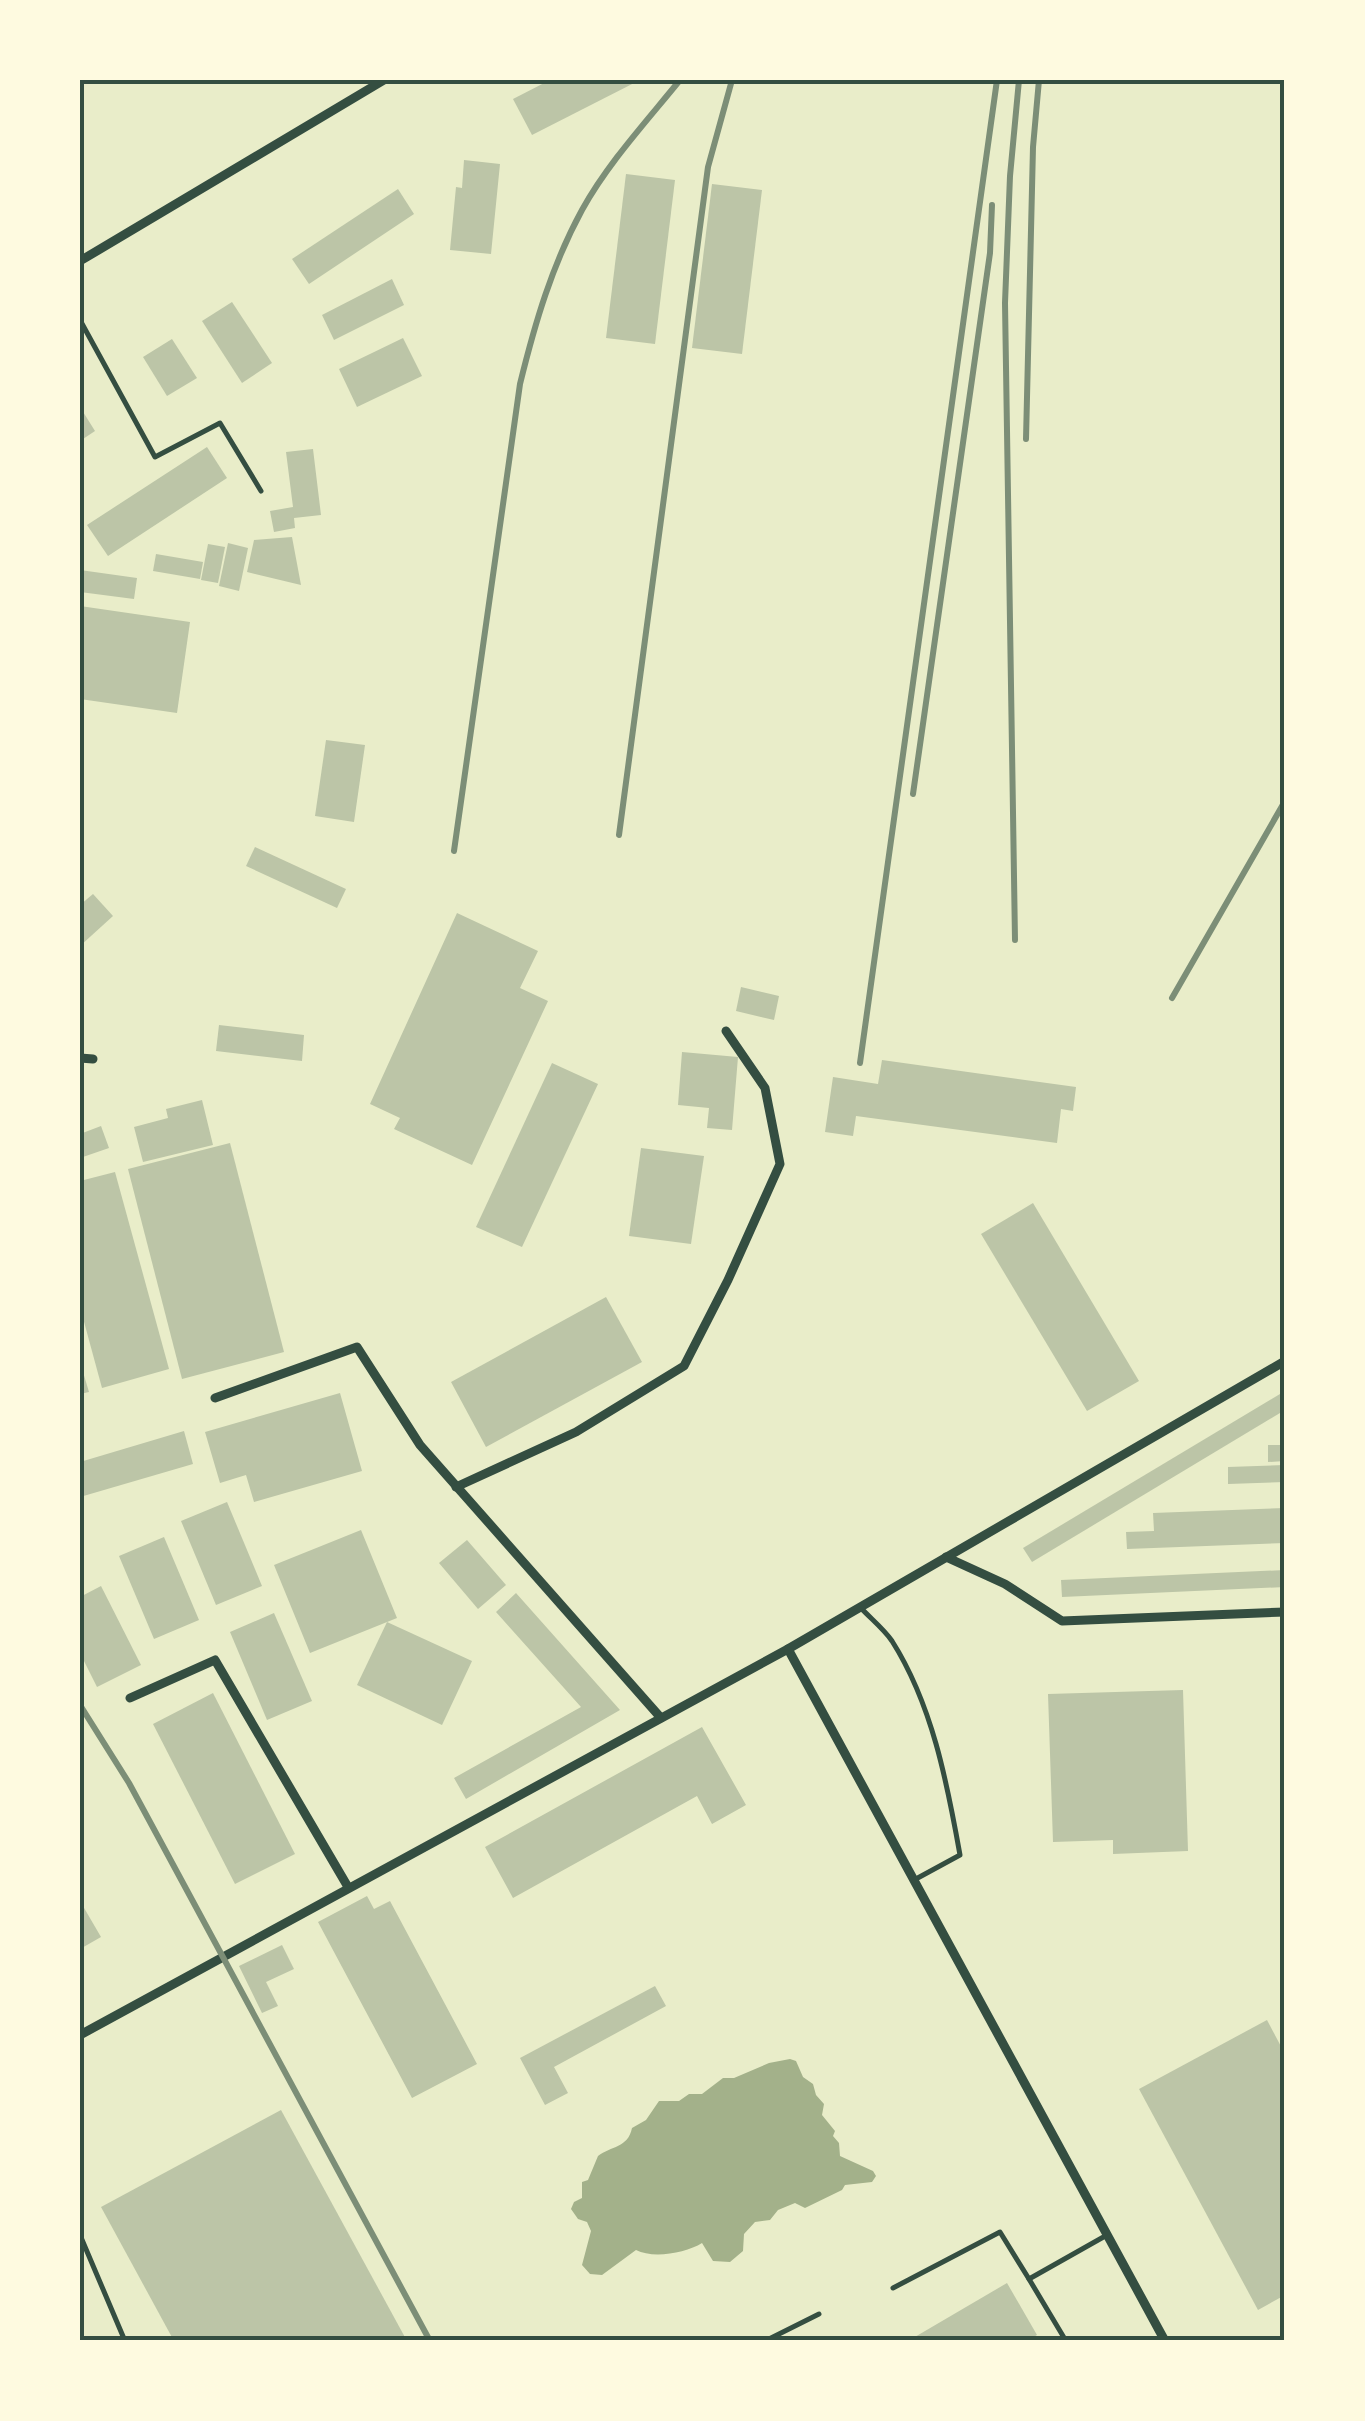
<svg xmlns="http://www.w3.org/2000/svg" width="1365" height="2421" viewBox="0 0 1365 2421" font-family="Manrope,sans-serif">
	<rect width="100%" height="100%" fill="#e9edc9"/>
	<path fill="#a3b18a" d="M 790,2059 L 796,2061 L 803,2077 L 813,2084 L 816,2095 L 824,2104 L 822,2115 L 835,2131 L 833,2136 L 839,2143 L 840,2156 L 873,2171 L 876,2176 L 872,2182 L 845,2185 L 842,2190 L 805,2208 L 795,2203 L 778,2210 L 770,2220 L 755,2222 L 744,2234 L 743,2251 L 730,2262 L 713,2261 L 702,2243 C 686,2253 653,2259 636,2250 L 602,2275 L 590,2274 L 582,2265 L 591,2231 L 587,2222 L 578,2219 L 571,2209 L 574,2202 L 582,2198 L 582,2182 L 588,2180 L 598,2156 C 611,2146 628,2148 632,2128 L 646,2120 L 659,2101 L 679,2101 L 689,2094 L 702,2094 L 723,2078 L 734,2078 L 769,2063 Z"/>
	<g fill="#bcc5a7">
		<path d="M 550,80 L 640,80 L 532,135 L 513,99 Z"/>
		<path d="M 464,160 L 500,164 L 491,254 L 450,250 L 456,187 L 462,188 Z"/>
		<path d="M 626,174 L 675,180 L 655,344 L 606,338 Z"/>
		<path d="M 712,184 L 762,190 L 742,354 L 692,348 Z"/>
		<path d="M 398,189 L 414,214 L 309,284 L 292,259 Z"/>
		<path d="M 392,279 L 404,305 L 334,340 L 322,315 Z"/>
		<path d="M 232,302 L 272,363 L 242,383 L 202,321 Z"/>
		<path d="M 403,338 L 422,376 L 357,407 L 339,369 Z"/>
		<path d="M 172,339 L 197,378 L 167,396 L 143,357 Z"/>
		<path d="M 80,407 L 95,431 L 80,441 Z"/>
		<path d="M 207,447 L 227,478 L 108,556 L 87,525 Z"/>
		<path d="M 313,449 L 321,515 L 294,518 L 295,528 L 274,532 L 270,511 L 293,507 L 286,452 Z"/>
		<path d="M 292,537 L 301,585 L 247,572 L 254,540 Z"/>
		<path d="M 228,543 L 248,548 L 239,591 L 219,586 Z"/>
		<path d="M 208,544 L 225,547 L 218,583 L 201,580 Z"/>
		<path d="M 156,554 L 203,562 L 200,579 L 153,571 Z"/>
		<path d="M 80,570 L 137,578 L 134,599 L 80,592 Z"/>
		<path d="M 80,606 L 190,622 L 177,713 L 80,699 Z"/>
		<path d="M 326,740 L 365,745 L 354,822 L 315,816 Z"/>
		<path d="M 255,847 L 346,889 L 337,908 L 246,866 Z"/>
		<path d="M 93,894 L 113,916 L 80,946 L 80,905 Z"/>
		<path d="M 457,913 L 538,951 L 520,988 L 548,1001 L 472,1165 L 394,1129 L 400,1118 L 370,1104 Z"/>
		<path d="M 741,987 L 779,996 L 774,1020 L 736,1011 Z"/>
		<path d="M 219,1025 L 304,1035 L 302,1061 L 216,1051 Z"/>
		<path d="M 682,1052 L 738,1057 L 732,1130 L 707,1128 L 709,1108 L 678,1105 Z"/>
		<path d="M 882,1060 L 1076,1087 L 1073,1111 L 1061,1109 L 1057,1143 L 856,1116 L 853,1136 L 825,1132 L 833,1077 L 878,1084 Z"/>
		<path d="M 552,1063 L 598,1084 L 522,1247 L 476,1227 Z"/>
		<path d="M 202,1100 L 213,1145 L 143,1162 L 134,1127 L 168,1118 L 166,1109 Z"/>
		<path d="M 101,1126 L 109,1148 L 80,1158 L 80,1134 Z"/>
		<path d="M 230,1143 L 284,1352 L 182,1379 L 128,1169 Z"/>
		<path d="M 641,1148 L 704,1156 L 691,1244 L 629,1236 Z"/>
		<path d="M 115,1172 L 169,1369 L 102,1388 L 80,1307 L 80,1181 Z"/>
		<path d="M 1033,1203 L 1139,1381 L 1087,1411 L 981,1234 Z"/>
		<path d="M 606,1297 L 642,1362 L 486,1447 L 451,1382 Z"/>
		<path d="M 80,1362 L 89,1392 L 80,1394 Z"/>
		<path d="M 1285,1391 L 1285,1410 L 1032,1562 L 1023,1548 Z"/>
		<path d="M 340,1393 L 362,1471 L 254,1502 L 246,1475 L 220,1483 L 205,1432 Z"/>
		<path d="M 184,1431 L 193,1464 L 80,1497 L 80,1462 Z"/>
		<path d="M 1268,1445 L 1285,1445 L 1285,1461 L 1268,1462 Z"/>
		<path d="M 1285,1465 L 1285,1482 L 1228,1484 L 1228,1467 Z"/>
		<path d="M 227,1502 L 262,1586 L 216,1605 L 181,1521 Z"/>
		<path d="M 1285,1508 L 1285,1543 L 1127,1549 L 1126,1532 L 1154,1531 L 1153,1513 Z"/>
		<path d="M 361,1530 L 397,1618 L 310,1653 L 274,1565 Z"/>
		<path d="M 164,1537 L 199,1620 L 154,1639 L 119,1556 Z"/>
		<path d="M 467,1540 L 506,1585 L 478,1609 L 439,1563 Z"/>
		<path d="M 1285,1570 L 1285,1587 L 1062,1597 L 1061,1580 Z"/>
		<path d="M 101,1586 L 141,1665 L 97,1687 L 80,1653 L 80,1597 Z"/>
		<path d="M 516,1593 L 620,1710 L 466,1799 L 454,1778 L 581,1707 L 496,1612 Z"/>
		<path d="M 274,1613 L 312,1701 L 267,1720 L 230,1632 Z"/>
		<path d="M 387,1622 L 472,1661 L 442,1725 L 357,1685 Z"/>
		<path d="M 1183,1690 L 1188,1851 L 1113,1854 L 1113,1840 L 1053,1842 L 1048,1694 Z"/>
		<path d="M 213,1693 L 295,1854 L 235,1884 L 153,1724 Z"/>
		<path d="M 702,1727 L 746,1805 L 712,1824 L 697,1796 L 513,1898 L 485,1847 Z"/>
		<path d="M 367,1896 L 374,1909 L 390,1901 L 477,2064 L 412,2098 L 318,1922 Z"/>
		<path d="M 80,1901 L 101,1937 L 80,1949 Z"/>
		<path d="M 282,1945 L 294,1969 L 266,1982 L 278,2006 L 262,2013 L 239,1966 Z"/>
		<path d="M 655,1986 L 666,2006 L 554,2067 L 568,2093 L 545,2105 L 520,2058 Z"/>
		<path d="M 1267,2020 L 1285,2054 L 1285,2295 L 1258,2310 L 1139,2089 Z"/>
		<path d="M 281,2110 L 407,2341 L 174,2341 L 101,2207 Z"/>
		<path d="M 1007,2283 L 1037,2335 L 1026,2341 L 908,2341 Z"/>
	</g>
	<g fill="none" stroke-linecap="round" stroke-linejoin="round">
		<g stroke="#344e41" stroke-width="5">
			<path d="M 80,320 L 155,457 L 220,423 L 261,491"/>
			<path d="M 860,1607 C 870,1618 884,1629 892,1641 C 932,1704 947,1782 960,1855 L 914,1880"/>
			<path d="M 80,2235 L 125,2341"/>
			<path d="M 893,2288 L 1000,2232 L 1029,2279"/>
			<path d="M 765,2341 L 819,2314"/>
			<path d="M 1066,2341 L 1029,2279 L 1107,2235"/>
		</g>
		<g stroke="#344e41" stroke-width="9">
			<path d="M 80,261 L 384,80"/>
			<path d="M 80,1058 L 93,1059"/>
			<path d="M 215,1398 L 357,1347 L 420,1445 L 661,1718"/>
			<path d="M 456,1487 L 576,1432 L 684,1366 L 728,1280 L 780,1164 L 765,1088 L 726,1031"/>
			<path d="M 946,1557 L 1005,1584 L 1062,1621 L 1285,1612"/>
			<path d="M 788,1649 L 1165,2341"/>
			<path d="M 130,1698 L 215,1660 L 348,1887"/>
			<path d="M 80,2035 L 788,1649 L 1285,1361"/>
		</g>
		<g stroke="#7c8e77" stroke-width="6">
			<path d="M 1026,439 L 1033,147 L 1039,80"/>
			<path d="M 913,794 L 990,253 L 992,205"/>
			<path d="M 619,835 L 708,167 L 732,80"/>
			<path d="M 454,851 L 520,384 C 535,323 552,265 582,210 C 608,163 646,122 680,80"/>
			<path d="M 1015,940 L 1005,303 L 1010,176 L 1019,80"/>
			<path d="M 1172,998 L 1285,801"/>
			<path d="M 860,1063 L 997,80"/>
			<path d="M 80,1705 L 129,1783 L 430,2341"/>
		</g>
	</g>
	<rect width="1365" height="2421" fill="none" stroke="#fefae0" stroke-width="165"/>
	<rect x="82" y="82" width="1200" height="2256" fill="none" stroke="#344e41" stroke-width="4"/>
</svg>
